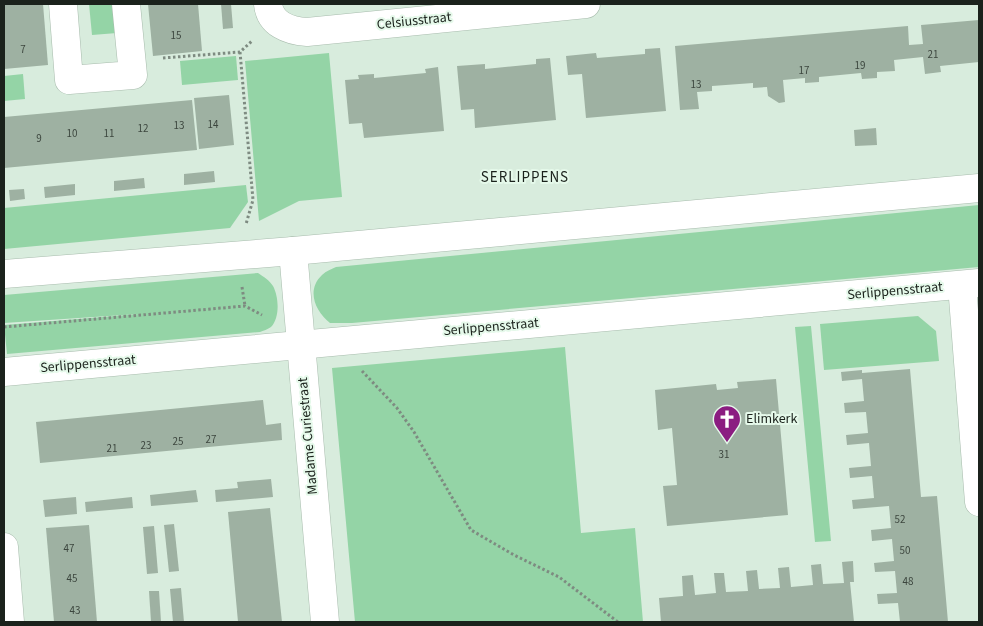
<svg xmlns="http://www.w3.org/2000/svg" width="983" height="626" viewBox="0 0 983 626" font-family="'Source Sans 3',sans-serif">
	<rect width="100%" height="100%" fill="#d8ecdd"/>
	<g fill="#94d4a6">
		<path d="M 89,4 L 114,4 L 117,33 L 92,35 Z"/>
		<path d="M 329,53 L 342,197 L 299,201 L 259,221 L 245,61 Z"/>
		<path d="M 236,56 L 238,80 L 182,85 L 180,61 Z"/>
		<path d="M 23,74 L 25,99 L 4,101 L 4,76 Z"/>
		<path d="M 246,185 L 248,202 L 230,228 L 4,249 L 4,208 Z"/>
		<path d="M 979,205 L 979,267 L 352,323 L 330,323 C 315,311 306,290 322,275 C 326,271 332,269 336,267 Z"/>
		<path d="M 258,273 C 264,277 269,280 273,286 C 279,297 280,318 271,327 C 268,329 263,331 260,332 L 7,354 L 4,325 L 139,314 L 4,323 L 4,295 Z"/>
		<path d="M 918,316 L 936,331 L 939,361 L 824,370 L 820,324 Z"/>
		<path d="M 811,326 L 831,541 L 815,542 L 795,327 Z"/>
		<path d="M 565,347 L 581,533 L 635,528 L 643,622 L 355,622 L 332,368 Z"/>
	</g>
	<g fill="#9eb1a2">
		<path d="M 4,4 L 43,4 L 48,65 L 4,69 Z"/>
		<path d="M 148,4 L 198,4 L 202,51 L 153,56 Z"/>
		<path d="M 221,4 L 231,4 L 233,28 L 223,29 Z"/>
		<path d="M 979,20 L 979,62 L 940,66 L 941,72 L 925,74 L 923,57 L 894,60 L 895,71 L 877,72 L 877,78 L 862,79 L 861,73 L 819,77 L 819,82 L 805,83 L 805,78 L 783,80 L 785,102 L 779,103 L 768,96 L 767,87 L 753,88 L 753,83 L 712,86 L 712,91 L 697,92 L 699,109 L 680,110 L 675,46 L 908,26 L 909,45 L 923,44 L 921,25 Z"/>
		<path d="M 660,48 L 666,111 L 586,118 L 582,74 L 568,75 L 566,56 L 596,53 L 597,58 L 645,54 L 645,49 Z"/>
		<path d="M 550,58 L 556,120 L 475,128 L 474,109 L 461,110 L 457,66 L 485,64 L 485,69 L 536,64 L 536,59 Z"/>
		<path d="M 438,67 L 444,131 L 364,138 L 362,123 L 349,124 L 345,80 L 359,79 L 358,75 L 374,74 L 374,78 L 426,73 L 425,69 Z"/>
		<path d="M 229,95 L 234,145 L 199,149 L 194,98 Z"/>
		<path d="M 192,100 L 197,150 L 4,168 L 4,117 Z"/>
		<path d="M 876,128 L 877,145 L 855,146 L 854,130 Z"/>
		<path d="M 214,171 L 215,182 L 184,185 L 184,174 Z"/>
		<path d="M 144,178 L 145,188 L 114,191 L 114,181 Z"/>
		<path d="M 75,184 L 75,195 L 45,198 L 44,187 Z"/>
		<path d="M 24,189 L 25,199 L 10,201 L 9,190 Z"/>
		<path d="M 910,369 L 921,497 L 937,496 L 948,622 L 900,622 L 898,603 L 878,604 L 877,594 L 897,593 L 895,571 L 875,572 L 874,563 L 894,561 L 892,539 L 872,541 L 871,530 L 891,528 L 889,506 L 853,509 L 852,500 L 874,498 L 872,476 L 850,478 L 849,468 L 871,466 L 869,443 L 847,445 L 846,435 L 868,433 L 866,412 L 845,413 L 844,403 L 864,401 L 862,379 L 842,381 L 841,372 L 862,370 L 862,373 Z"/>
		<path d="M 776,379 L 788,515 L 667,526 L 663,486 L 677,485 L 672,428 L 658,430 L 655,390 L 716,384 L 717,390 L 738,388 L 737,382 Z"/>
		<path d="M 263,400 L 266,425 L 281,423 L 282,440 L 40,463 L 36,422 Z"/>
		<path d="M 271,479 L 273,497 L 216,502 L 215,490 L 238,488 L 237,482 Z"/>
		<path d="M 196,490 L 198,502 L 151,506 L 150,495 Z"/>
		<path d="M 76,497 L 77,514 L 45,517 L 43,500 Z"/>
		<path d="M 132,497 L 133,508 L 86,512 L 85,502 Z"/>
		<path d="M 270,508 L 282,622 L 238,622 L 228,512 Z"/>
		<path d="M 174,524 L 179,571 L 169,572 L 164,525 Z"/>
		<path d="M 89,525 L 97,622 L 54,622 L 46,528 Z"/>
		<path d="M 154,526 L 158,573 L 147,574 L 143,527 Z"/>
		<path d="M 853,561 L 854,582 L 850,582 L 854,622 L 661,622 L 659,598 L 683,596 L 682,576 L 693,575 L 695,595 L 716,593 L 714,573 L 724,573 L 726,592 L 748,591 L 746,571 L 757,570 L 759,589 L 780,588 L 778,568 L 789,567 L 791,587 L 813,585 L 811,565 L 821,564 L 823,584 L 844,583 L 842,562 Z"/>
		<path d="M 181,588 L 184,622 L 173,622 L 170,589 Z"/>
		<path d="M 149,591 L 159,591 L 161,622 L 151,622 Z"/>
	</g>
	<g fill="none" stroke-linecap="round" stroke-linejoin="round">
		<g stroke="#a8bcad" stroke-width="29">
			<g id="minor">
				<path d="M 63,4 L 69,80 L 133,75 L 126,4"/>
				<path d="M 268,4 C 270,24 289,31 307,32 L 586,4"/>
				<path d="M 293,251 L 325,622"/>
				<path d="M 4,274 L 293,251 L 979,188"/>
				<path d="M 962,285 L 979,502"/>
				<path d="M 4,372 L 979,283"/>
				<path d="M 4,547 L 10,622"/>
			</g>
		</g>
		<g stroke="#7e8b81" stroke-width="3" stroke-dasharray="2.5 2.5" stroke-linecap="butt">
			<path d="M 240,52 L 253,200 L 246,224"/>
			<path d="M 163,58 L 240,52 L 252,41"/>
			<path d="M 242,287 L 245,306"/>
			<path d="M 4,327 L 245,306 L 262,315"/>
			<path d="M 362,371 L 397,408 L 414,432 L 471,530 L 514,555 L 559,577 L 618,622"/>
		</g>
		<use href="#minor" stroke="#fff" stroke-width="28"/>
	</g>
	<defs>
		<g id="church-pin" transform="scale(1.4375)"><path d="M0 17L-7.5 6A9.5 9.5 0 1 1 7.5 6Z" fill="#8b1d81" stroke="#e5f9ea"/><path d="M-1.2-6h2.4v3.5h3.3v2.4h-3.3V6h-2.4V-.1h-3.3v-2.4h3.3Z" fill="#fff"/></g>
	</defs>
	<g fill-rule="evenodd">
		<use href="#church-pin" x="727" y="419"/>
	</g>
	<g text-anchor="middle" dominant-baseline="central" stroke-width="4" stroke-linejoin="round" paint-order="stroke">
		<g font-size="11" fill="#3c463e">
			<text x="176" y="35">15</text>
			<text x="23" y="49">7</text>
			<text x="933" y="54">21</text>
			<text x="860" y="65">19</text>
			<text x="804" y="70">17</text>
			<text x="696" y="84">13</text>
			<text x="213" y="124">14</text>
			<text x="179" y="125">13</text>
			<text x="143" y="128">12</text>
			<text x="72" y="133">10</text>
			<text x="109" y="133">11</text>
			<text x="39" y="138">9</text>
			<text x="211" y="439">27</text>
			<text x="178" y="441">25</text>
			<text x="146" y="445">23</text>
			<text x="112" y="448">21</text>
			<text x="724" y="454">31</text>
			<text x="900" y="519">52</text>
			<text x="69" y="548">47</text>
			<text x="905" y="550">50</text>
			<text x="72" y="578">45</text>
			<text x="908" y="581">48</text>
			<text x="75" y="610">43</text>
		</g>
		<g font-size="14" fill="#1b221c" stroke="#e5f9ea">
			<text transform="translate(414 21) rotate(-6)">Celsiusstraat</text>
			<text transform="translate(895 291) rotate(-5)">Serlippensstraat</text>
			<text transform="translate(491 327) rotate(-5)">Serlippensstraat</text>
			<text transform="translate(88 364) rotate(-5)">Serlippensstraat</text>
			<text transform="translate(308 436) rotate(-95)">Madame Curiestraat</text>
		</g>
		<g font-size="14" fill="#1b221c" stroke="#e5f9ea" text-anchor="start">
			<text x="746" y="419">Elimkerk</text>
		</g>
		<g font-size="15" letter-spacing="1" fill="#1b221c" stroke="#e5f9ea">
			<text x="525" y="177">SERLIPPENS</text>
		</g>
	</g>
	<rect width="983" height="626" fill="none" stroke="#1b221c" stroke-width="10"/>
</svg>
